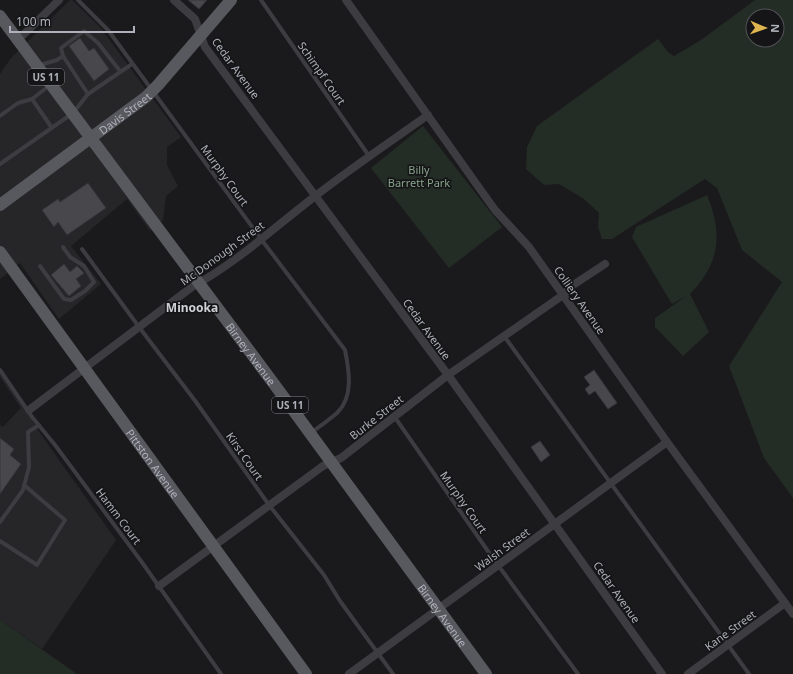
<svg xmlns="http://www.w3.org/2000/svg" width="793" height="674" viewBox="0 0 793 674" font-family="'Noto Sans',sans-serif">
	<rect width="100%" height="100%" fill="#1a1a1c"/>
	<g fill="#262629">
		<path d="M 70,0 L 72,0 L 100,27 L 181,137 L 167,147 L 167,165 L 178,186 L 166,196 L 163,220 L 150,231 L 127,199 L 71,246 L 101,284 L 59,319 L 20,263 L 0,279 L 0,74 L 11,58 Z"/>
		<path d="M 0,369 L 42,436 L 116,540 L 42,649 L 0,620 L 0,425 L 3,427 L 21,408 L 0,377 Z"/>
	</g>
	<g fill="#242c26" fill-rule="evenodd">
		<path d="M 755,0 L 793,0 L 793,498 L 764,458 L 729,366 L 782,282 L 742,250 L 717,188 L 705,179 L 612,239 L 602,239 L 598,227 L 599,213 L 584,199 L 559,184 L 544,185 L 526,169 L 527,147 L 537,126 L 658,39 L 668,52 L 674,56 L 701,40 ZM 753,16 L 777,16 L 777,40 L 753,40 Z"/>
		<path d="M 423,126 L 502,227 L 449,268 L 371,168 Z"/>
		<path d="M 707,195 C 723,235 720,263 690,294 L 709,332 L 683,356 L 655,327 L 655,318 L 685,297 L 672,304 L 632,237 L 636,227 Z"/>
		<path d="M 0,620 L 77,674 L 0,674 Z"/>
	</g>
	<g fill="#47474c" stroke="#353438">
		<path d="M 188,0 L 207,0 L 199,9 Z"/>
		<path d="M 80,38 L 89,51 L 94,48 L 109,69 L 94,81 L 69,46 Z"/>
		<path d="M 88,183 L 106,208 L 67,235 L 58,222 L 54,227 L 42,210 L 58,199 L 60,202 Z"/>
		<path d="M 64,264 L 70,272 L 77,266 L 84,273 L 76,279 L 81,286 L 69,296 L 51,275 Z"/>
		<path d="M 594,370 L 617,403 L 608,409 L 595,391 L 589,395 L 585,389 L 590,385 L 584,377 Z"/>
		<path d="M 0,438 L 14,449 L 10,455 L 21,464 L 0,494 Z"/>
		<path d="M 540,441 L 550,455 L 541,462 L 531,447 Z"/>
	</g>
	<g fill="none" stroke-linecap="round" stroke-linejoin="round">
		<g stroke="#3c3c41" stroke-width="4">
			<path d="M 78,0 L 108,30 L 261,239 L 345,350 C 349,370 354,397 337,413 C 329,420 320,426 311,433"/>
			<path d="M 261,0 L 369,156"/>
			<path d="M 40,65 L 57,60 L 63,56"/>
			<path d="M 88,94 L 63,56 L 61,48 L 84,31 L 98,43 L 120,71"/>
			<path d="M 32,99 L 52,128"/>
			<path d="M 0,116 L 18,103 L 32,99 L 50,85"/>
			<path d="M 0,164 L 73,113 L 88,94 L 132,64"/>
			<path d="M 82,249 L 139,327 L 196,402 L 269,505 L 324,575 L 340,601 L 393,674"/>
			<path d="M 40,266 L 64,299 L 71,300 L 85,291 L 94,282 L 84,266 L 70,257 L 63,247"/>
			<path d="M 504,336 L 749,674"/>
			<path d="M 0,370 L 32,417 L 55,445 L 141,561 L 221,674"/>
			<path d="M 394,416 L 492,557 L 578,674"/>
			<path d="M 0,522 L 23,490 L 29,467 L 28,432 L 39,425"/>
			<path d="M 0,541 L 37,565 L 65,520 L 24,485"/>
		</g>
		<g stroke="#3c3c41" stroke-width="8">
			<path d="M 174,0 L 195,19 L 205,47 L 448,375 L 662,674"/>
			<path d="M 346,0 L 470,175 L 495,210 L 529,247 L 667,442 L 793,614"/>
			<path d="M 18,40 L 59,0"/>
			<path d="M 29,410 L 192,287 C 236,263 275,227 314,197 C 351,168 390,142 428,115"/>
			<path d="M 159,586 L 323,466 L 341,458 L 448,375 L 563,295 L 570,287 L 605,264"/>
			<path d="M 349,674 L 667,442"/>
			<path d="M 688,674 L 785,603"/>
		</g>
		<g stroke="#58595f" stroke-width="12">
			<path id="s1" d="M 0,16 L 277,388 L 486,674"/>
			<path id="s2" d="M 0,205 L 146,97 L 158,85 L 231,0"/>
			<path id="s3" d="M 0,252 L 306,674"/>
		</g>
	</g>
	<g text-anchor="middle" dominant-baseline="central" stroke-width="3.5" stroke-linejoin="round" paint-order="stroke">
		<g fill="#151517" stroke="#808289" stroke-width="1">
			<rect x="28" y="69" width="36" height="16" rx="3"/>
			<rect x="272" y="397" width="36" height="16" rx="3"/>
		</g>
		<g font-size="10" font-weight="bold" fill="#aeb1ba">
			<text x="46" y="77">US 11</text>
			<text x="290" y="405">US 11</text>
		</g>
		<g font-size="11" fill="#aeb1ba" stroke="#151517">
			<text transform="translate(236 68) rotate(54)">Cedar Avenue</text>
			<text transform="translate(322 73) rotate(55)">Schimpf Court</text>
			<text stroke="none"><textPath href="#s2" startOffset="155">Davis Street</textPath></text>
			<text transform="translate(225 175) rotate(54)">Murphy Court</text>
			<text transform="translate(222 253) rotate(-36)">Mc Donough Street</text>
			<text transform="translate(580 300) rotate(55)">Colliery Avenue</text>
			<text transform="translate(427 329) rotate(54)">Cedar Avenue</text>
			<text stroke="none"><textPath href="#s1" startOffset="421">Birney Avenue</textPath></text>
			<text transform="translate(376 417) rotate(-38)">Burke Street</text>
			<text transform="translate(245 456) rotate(55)">Kirst Court</text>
			<text stroke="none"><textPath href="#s3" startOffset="261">Pittston Avenue</textPath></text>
			<text transform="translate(464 502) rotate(55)">Murphy Court</text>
			<text transform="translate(119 516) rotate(53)">Hamm Court</text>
			<text transform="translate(502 549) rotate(-36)">Walsh Street</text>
			<text transform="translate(617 592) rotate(55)">Cedar Avenue</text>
			<text stroke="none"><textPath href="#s1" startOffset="745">Birney Avenue</textPath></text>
			<text transform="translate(730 630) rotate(-36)">Kane Street</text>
		</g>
		<g font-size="11" fill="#87a38a" stroke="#151517">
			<text x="419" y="169">Billy<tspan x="419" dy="13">Barrett Park</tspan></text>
		</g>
		<g font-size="12" font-weight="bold" fill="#cfd0d7" stroke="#151517">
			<text x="192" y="307">Minooka</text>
		</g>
	</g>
	<g transform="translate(765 28) rotate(92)"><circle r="19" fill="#151517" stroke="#525358"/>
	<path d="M0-3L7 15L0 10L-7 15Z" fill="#dfb54f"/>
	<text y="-6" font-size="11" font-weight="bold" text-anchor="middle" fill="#aeb1ba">N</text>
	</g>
	<path d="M10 26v6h124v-6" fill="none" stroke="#aeb1ba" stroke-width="2"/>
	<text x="16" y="26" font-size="12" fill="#aeb1ba" stroke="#151517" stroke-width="3" paint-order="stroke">100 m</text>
</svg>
